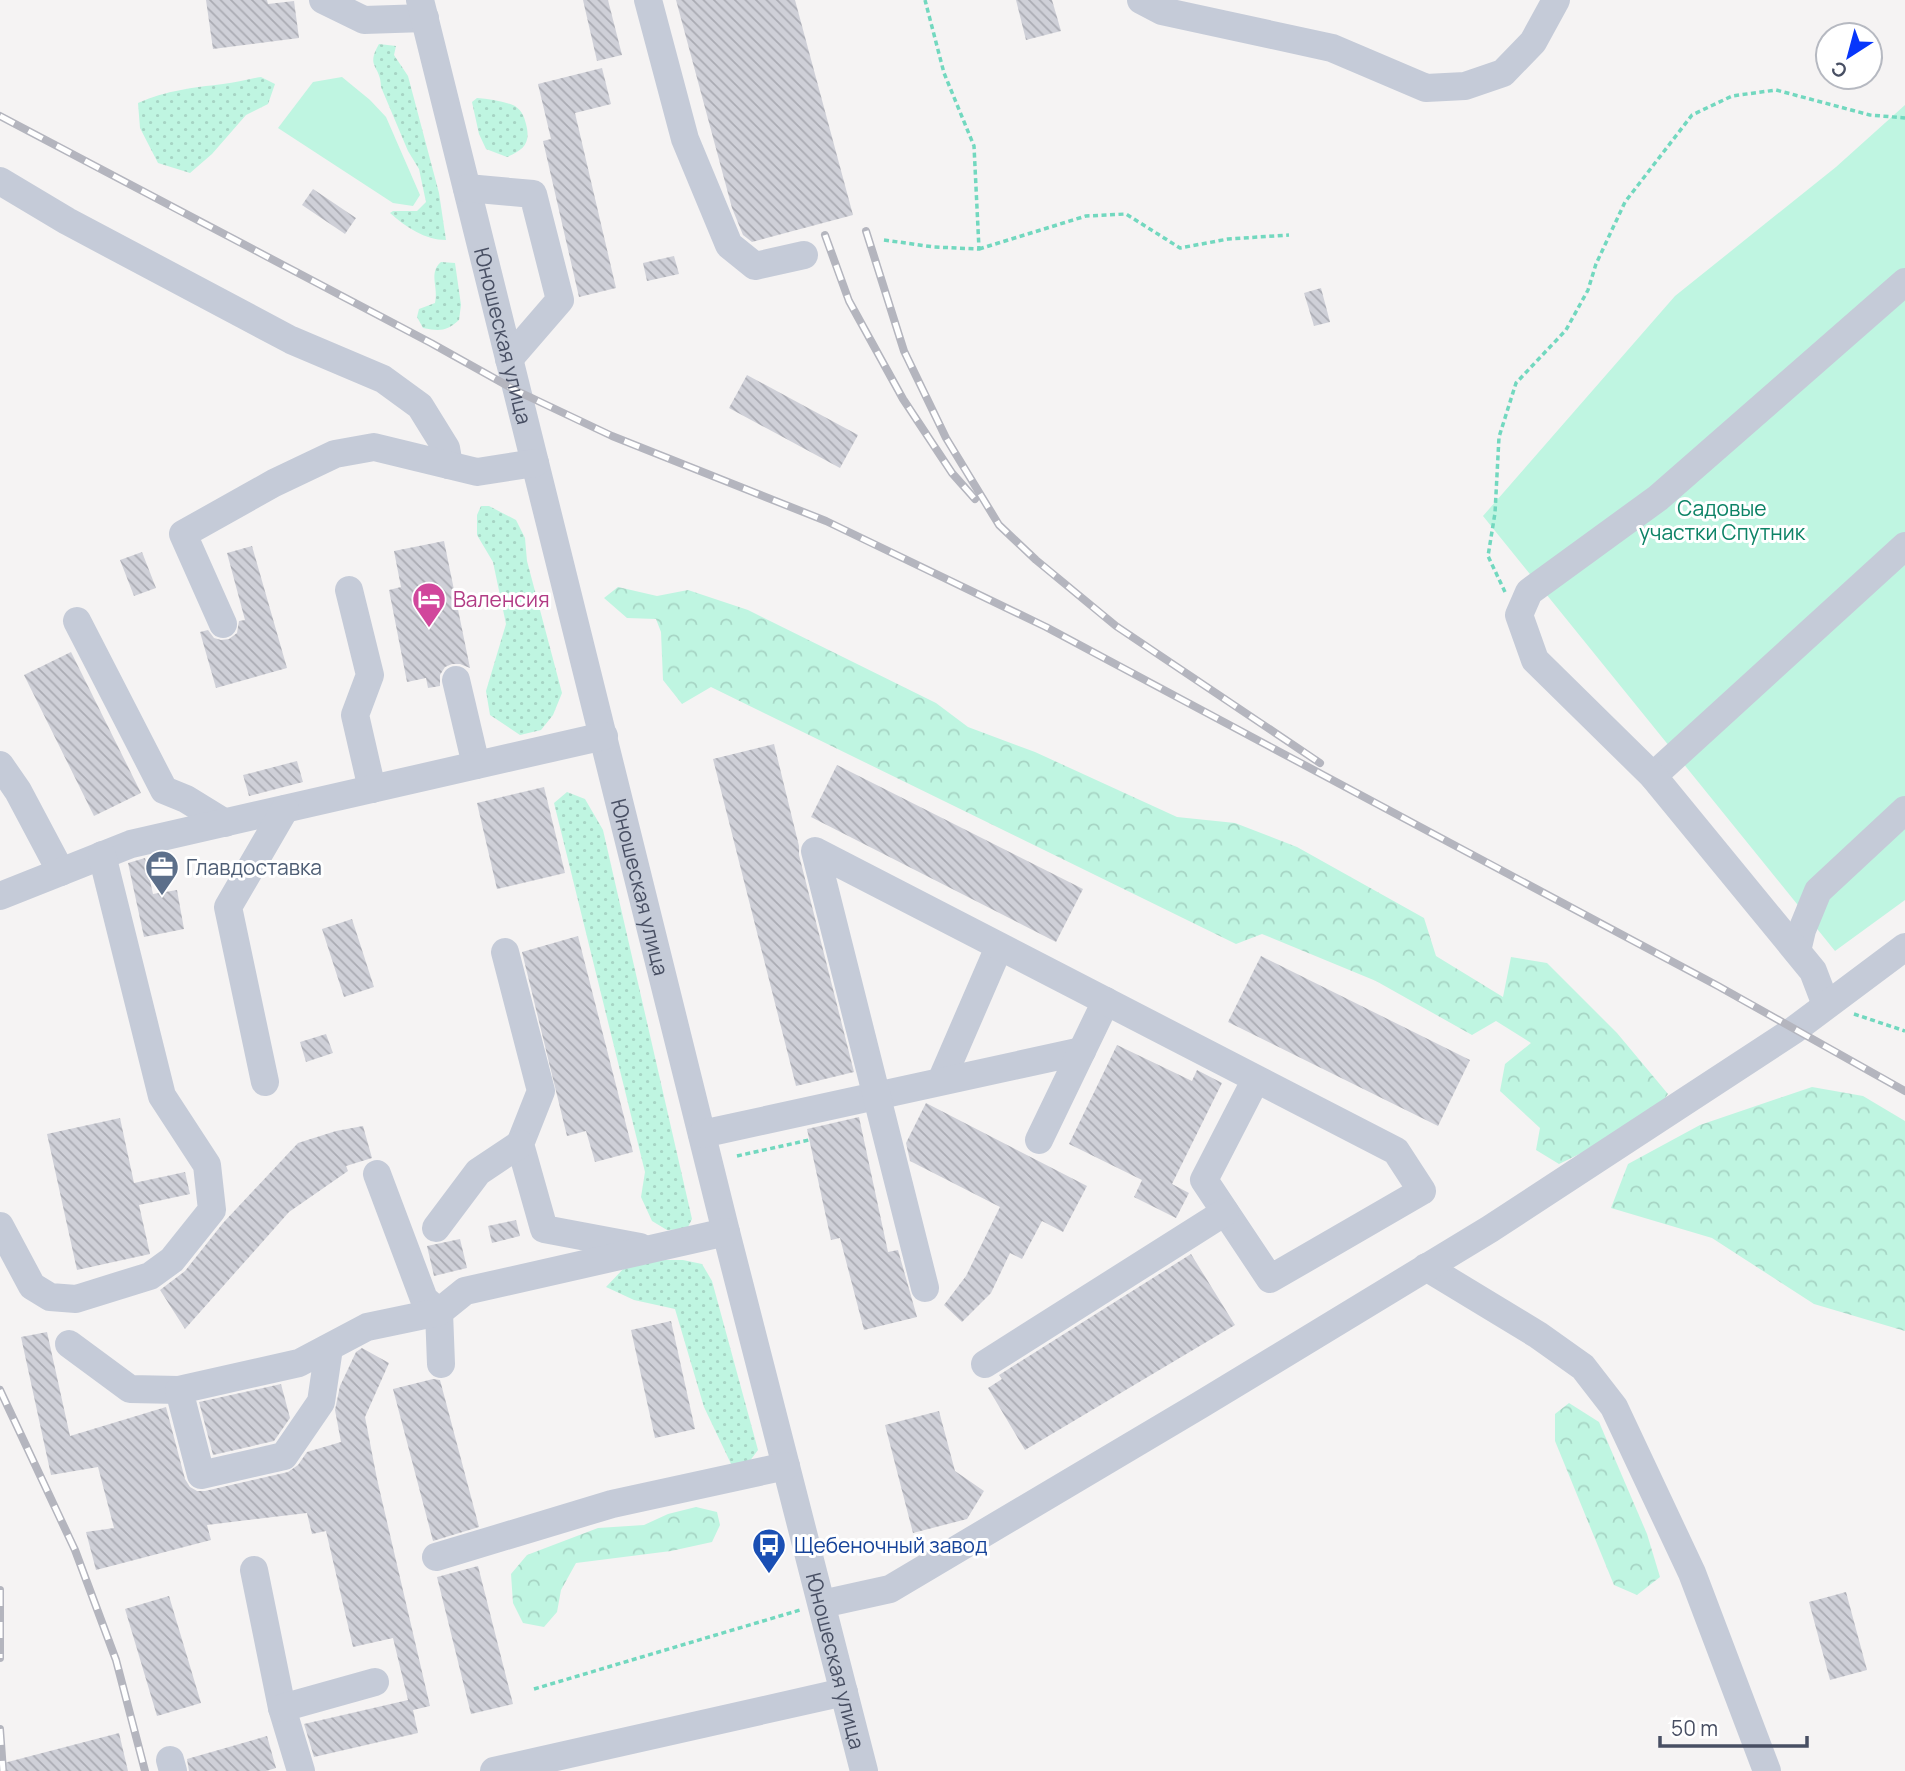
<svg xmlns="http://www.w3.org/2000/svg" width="1905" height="1771" viewBox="0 0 1905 1771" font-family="Manrope,sans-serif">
	<defs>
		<pattern id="grass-dots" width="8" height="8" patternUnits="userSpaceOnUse" patternTransform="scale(1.75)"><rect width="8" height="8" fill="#bff5e1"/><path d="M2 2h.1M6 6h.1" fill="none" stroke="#a6d4c4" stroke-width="1.8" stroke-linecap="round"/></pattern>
		<pattern id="forest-crowns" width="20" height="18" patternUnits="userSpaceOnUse" patternTransform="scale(1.75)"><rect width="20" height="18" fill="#bff5e1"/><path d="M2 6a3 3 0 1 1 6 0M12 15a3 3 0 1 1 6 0" fill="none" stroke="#a6d4c4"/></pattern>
		<pattern id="building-back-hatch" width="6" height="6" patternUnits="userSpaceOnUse" patternTransform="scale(1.75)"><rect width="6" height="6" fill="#cfd0d8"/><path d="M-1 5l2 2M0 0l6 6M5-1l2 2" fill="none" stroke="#aaabb3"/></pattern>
	</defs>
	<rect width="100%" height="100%" fill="#f5f3f3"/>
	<g fill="url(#grass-dots)">
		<path d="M 379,44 L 396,46 L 394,55 L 408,76 L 439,193 L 446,240 C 425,240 406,227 390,213 L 393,211 L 417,211 L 426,202 L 419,169 L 408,151 L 381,87 C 381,65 365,68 379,44 Z"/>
		<path d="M 261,77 L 275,84 L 268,104 L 246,115 L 212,154 L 190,173 L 158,163 L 140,128 L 138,103 C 168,90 191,88 223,84 C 236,83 248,79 261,77 Z"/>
		<path d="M 477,98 C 489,99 504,101 515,106 C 522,111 524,116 526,124 C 531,143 524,150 507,157 L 486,149 L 479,134 L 472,102 Z"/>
		<path d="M 441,262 L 455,263 L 461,305 L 459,320 C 446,332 439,331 423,328 L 417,317 L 419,309 L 435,303 C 439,287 428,273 441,262 Z"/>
		<path d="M 481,506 L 489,506 L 516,520 L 525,538 L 527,561 L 562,693 L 553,715 L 541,730 L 520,735 L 490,715 L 486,691 L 506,624 L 493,562 L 477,535 L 477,515 Z"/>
		<path d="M 567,792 L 585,799 L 603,830 L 692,1219 L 687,1229 L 667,1230 L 652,1221 L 641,1197 L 645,1172 L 554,803 Z"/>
		<path d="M 663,1260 L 683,1260 L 702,1264 L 712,1281 L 758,1450 L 749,1462 L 733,1468 L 704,1407 L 675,1309 L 634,1300 L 606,1287 L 626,1266 Z"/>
	</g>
	<g fill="url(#forest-crowns)">
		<path d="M 618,587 L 657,596 L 688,590 L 748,610 L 936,703 L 968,727 L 1035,752 L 1177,817 L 1235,823 L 1297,847 L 1424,918 L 1436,956 L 1503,997 L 1511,957 L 1547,963 L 1617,1033 L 1668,1094 L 1651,1119 L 1559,1164 L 1536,1150 L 1540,1128 L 1500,1091 L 1505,1064 L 1531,1043 L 1496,1021 L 1472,1035 L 1376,981 L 1262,934 L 1236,944 L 711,687 L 682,704 L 663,680 L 661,632 L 656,619 L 627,618 L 604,598 Z"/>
		<path d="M 1812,1087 L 1863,1096 L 1905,1121 L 1905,1331 L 1814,1304 L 1712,1238 L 1611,1208 L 1628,1164 L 1700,1125 Z"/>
		<path d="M 1569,1403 L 1599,1422 L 1647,1534 L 1660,1577 L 1637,1595 L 1614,1585 L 1555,1441 L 1555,1414 Z"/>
		<path d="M 696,1507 L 717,1512 L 720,1525 L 712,1542 L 671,1551 L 576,1563 L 561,1590 L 557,1612 L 544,1627 L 523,1623 L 513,1603 L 511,1574 L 527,1555 L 598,1528 L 644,1525 L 668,1514 Z"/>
	</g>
	<g fill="#bff5e1">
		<path d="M 342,77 L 370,100 L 386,117 L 420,195 L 413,206 L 393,203 L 278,128 L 313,82 Z"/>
		<path d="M 1905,105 L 1905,900 L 1835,951 L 1483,516 L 1675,296 L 1836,167 Z"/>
	</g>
	<g fill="url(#building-back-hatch)">
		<path d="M 206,0 L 267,0 L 268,4 L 294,1 L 299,38 L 213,49 Z"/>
		<path d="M 583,0 L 608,0 L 622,55 L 597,61 Z"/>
		<path d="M 676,0 L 795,0 L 853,215 L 752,242 L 743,235 L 732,208 Z"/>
		<path d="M 1016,0 L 1052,0 L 1061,31 L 1026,40 Z"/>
		<path d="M 602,68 L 611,104 L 575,113 L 616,288 L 579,297 L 543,141 L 551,139 L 538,84 Z"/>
		<path d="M 313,189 L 356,218 L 345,234 L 302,205 Z"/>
		<path d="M 674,256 L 679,274 L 647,281 L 643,263 Z"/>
		<path d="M 1321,288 L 1330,322 L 1314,326 L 1304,293 Z"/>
		<path d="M 747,375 L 858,435 L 840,468 L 729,408 Z"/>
		<path d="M 444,541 L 470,668 L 460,664 L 452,664 L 445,667 L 440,675 L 440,686 L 428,688 L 426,678 L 407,682 L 389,590 L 401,587 L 394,551 Z"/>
		<path d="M 252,546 L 287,668 L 216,688 L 200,632 L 208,630 L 214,638 L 221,640 L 229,639 L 237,633 L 239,621 L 245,620 L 227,553 Z"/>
		<path d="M 142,552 L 156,588 L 134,596 L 120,560 Z"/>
		<path d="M 71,652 L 141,793 L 94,816 L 24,675 Z"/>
		<path d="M 774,744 L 799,846 L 799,855 L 854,1072 L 796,1086 L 713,759 Z"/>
		<path d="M 297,761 L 303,782 L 249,796 L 243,775 Z"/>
		<path d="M 837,765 L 1083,889 L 1056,942 L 811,817 Z"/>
		<path d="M 544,787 L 565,873 L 497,889 L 477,803 Z"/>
		<path d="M 145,858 L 153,894 L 177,890 L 184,929 L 144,937 L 128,863 Z"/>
		<path d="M 352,919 L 374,987 L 344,997 L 322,929 Z"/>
		<path d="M 578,936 L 633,1152 L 595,1162 L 586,1131 L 567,1136 L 522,952 Z"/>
		<path d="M 1261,956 L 1470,1060 L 1438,1126 L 1228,1022 Z"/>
		<path d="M 326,1034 L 333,1053 L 306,1062 L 300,1042 Z"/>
		<path d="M 1117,1045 L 1192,1081 L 1197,1070 L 1222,1083 L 1172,1184 L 1189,1193 L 1176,1218 L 1134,1197 L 1142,1180 L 1069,1144 Z"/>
		<path d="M 926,1103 L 1087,1186 L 1063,1232 L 1042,1221 L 1022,1259 L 1010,1253 L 991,1293 L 962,1322 L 944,1305 L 966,1276 L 1000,1207 L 910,1161 L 906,1143 Z"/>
		<path d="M 859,1117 L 888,1252 L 898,1250 L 917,1317 L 864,1330 L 840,1238 L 831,1240 L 807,1129 Z"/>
		<path d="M 120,1118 L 134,1183 L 185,1172 L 190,1194 L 139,1205 L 150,1254 L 77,1270 L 47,1134 Z"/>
		<path d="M 363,1126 L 372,1158 L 346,1166 L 348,1171 L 289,1212 L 185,1329 L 160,1290 L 185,1271 L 223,1223 L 298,1143 L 336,1131 Z"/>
		<path d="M 516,1220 L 520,1236 L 492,1243 L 488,1226 Z"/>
		<path d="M 460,1239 L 467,1268 L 434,1276 L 427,1246 Z"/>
		<path d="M 1191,1254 L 1235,1325 L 1025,1450 L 988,1388 L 1002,1379 L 999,1375 Z"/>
		<path d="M 671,1321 L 695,1429 L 655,1438 L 631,1330 Z"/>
		<path d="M 47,1332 L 70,1436 L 166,1407 L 185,1479 L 190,1487 L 197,1491 L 205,1491 L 288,1472 L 298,1465 L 307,1452 L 341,1442 L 335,1410 L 340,1386 L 356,1352 L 362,1348 L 389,1363 L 365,1417 L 377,1479 L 430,1706 L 413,1710 L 418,1733 L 314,1757 L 304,1724 L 408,1700 L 393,1638 L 353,1647 L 326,1531 L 312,1534 L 307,1513 L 207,1525 L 211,1540 L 96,1570 L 86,1532 L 114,1528 L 98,1467 L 51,1475 L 21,1337 Z"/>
		<path d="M 433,1379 L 440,1380 L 479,1527 L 433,1541 L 393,1389 Z"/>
		<path d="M 281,1384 L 290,1418 L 274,1441 L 213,1455 L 199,1402 Z"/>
		<path d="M 939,1411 L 955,1471 L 984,1491 L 967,1519 L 913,1533 L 885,1425 Z"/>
		<path d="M 478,1566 L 513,1704 L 471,1714 L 437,1577 Z"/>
		<path d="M 1846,1592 L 1867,1670 L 1830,1680 L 1809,1602 Z"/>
		<path d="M 169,1596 L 201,1703 L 157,1716 L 125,1609 Z"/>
		<path d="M 119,1733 L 128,1771 L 0,1771 L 0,1764 Z"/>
		<path d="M 267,1736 L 276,1768 L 266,1771 L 189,1771 L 187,1759 Z"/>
	</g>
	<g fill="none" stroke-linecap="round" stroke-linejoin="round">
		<g stroke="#72d8bf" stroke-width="3.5" stroke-dasharray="5 3.5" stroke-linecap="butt">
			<path d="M 884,240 L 934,247 L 979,249 L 974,146 L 944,73 L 925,0"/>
			<path d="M 979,249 L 1086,216 L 1126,214 L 1180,248 L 1228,239 L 1289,235"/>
			<path d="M 1505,592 L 1488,556 L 1495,513 L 1499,437 L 1516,383 L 1566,330 L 1588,290 L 1596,264 L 1625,202 L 1692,115 L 1732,96 L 1776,90 L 1870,115 L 1905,118"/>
			<path d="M 1854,1014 L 1905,1031"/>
			<path d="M 737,1156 L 809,1140"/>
			<path d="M 534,1689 L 800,1610"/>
		</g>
		<g stroke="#c5cbd8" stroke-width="28">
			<path d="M 323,0 L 364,20 L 425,18"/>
			<path id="s1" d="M 420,0 L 726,1232 L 864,1771"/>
			<path d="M 648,0 L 685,139 L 729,245 L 755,266 L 804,255"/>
			<path d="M 1141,0 L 1162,11 L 1332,48 L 1426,88 L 1465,86 L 1503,73 L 1533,42 L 1556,0"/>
			<path d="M 0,181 L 67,221 L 291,340 L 383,379 L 420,406 L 446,448 L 449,465"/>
			<path d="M 467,188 L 533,194 L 560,300 L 509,359"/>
			<path d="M 349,590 L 370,675 L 355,715 L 372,789"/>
			<path d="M 77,621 L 164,790 L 186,799 L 225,823"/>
			<path d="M 223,624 L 183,534 L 274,483 L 335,454 L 374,447 L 477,472 L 535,463"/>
			<path d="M 456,680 L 476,765"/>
			<path d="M 0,765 L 18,791 L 61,872"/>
			<path d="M 1653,776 L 1905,546"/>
			<path d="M 0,896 L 131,844 L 604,736"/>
			<path d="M 1797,951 L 1802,930 L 1818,891 L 1905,810"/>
			<path d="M 505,952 L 541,1091 L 520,1144 L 544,1229 L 640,1247"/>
			<path d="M 1826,1005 L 1813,971 L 1653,776 L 1535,660 L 1519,615 L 1529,592 L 1658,498 L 1905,282"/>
			<path d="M 941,1081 L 999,947"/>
			<path d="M 265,1082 L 228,907 L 285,809"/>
			<path d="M 702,1134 L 1082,1051"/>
			<path d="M 1039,1140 L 1106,1001"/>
			<path d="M 377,1174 L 424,1299 L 439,1312 L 441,1364"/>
			<path d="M 0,1226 L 32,1286 L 50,1297 L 76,1299 L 150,1276 L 172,1260 L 212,1210 L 207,1165 L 162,1096 L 102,855"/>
			<path d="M 436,1228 L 478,1172 L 520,1144"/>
			<path d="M 1426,1267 L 1538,1335 L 1583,1367 L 1614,1407 L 1692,1573 L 1767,1771"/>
			<path d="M 925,1288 L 815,851 L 1396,1151 L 1422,1191 L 1270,1279 L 1204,1180 L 1256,1079"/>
			<path d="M 69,1344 L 130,1389 L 179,1390"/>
			<path d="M 329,1348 L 321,1402 L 284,1456 L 201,1475 L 179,1390 L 299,1363 L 367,1327 L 439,1312 L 465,1291 L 726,1232"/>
			<path d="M 985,1364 L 1225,1212"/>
			<path d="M 436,1557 L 612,1504 L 786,1466"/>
			<path d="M 254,1570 L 282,1708 L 301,1771"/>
			<path d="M 822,1604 L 890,1589 L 1200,1405 L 1490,1229 L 1794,1030 L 1905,947"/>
			<path d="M 282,1708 L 375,1682"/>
			<path d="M 170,1760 L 173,1771"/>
			<path d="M 494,1771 L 844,1692"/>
		</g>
		<g stroke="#b4b5be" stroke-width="8">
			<g id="rail">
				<path d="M 0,116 L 431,343 L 517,391 L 612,436 L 826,521 L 1046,627 L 1718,986 L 1905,1091"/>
				<path d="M 866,231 L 904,351 L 946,438 L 999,525 L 1036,560 L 1116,626 L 1320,763"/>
				<path d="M 825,235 L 849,301 L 903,399 L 952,473 L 975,499"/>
				<path d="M 0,1390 L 75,1550 L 116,1660 L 145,1771"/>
				<path d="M 0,1590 L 0,1658"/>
				<path d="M 0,1729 L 3,1771"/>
			</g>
		</g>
		<use href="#rail" stroke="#fff" stroke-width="5" stroke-dasharray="16" stroke-linecap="butt"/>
	</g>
	<defs>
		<g id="hotel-pin" transform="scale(1.75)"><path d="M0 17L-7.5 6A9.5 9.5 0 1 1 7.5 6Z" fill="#d1479c" stroke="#fff"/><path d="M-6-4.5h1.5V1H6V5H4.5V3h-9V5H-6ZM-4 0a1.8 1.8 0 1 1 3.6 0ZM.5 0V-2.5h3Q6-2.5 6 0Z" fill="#fff"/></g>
		<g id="office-pin" transform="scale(1.75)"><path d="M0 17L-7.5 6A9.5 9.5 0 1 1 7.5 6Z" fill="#5c6f8a" stroke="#fff"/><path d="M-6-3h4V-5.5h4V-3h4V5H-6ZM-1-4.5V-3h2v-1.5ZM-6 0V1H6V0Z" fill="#fff"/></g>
		<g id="bus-pin" transform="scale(1.75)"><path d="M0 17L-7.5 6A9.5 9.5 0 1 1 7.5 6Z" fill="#1a4fb4" stroke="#fff"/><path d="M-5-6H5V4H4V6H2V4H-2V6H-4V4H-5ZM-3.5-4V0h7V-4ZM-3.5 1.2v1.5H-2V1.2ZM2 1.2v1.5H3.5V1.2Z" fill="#fff"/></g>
	</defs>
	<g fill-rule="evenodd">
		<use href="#hotel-pin" x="429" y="599"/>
		<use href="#office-pin" x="162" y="867"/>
		<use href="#bus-pin" x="769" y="1545"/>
	</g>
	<g text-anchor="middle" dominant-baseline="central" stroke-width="6" stroke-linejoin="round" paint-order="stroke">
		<g font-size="21" fill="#484f63" stroke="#fff">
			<text stroke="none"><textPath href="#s1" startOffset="346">Юношеская улица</textPath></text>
			<text stroke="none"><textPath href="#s1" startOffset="914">Юношеская улица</textPath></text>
			<text stroke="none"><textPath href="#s1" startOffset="1712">Юношеская улица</textPath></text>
		</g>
		<g font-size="21" fill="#0d8366" stroke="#fff">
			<text x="1722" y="508">Садовые<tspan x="1722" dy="24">участки Спутник</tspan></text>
		</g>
		<g font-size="21" fill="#b23c85" stroke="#fff" text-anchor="start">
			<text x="453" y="599">Валенсия</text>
		</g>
		<g font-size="21" fill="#4e5e75" stroke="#fff" text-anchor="start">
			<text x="186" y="867">Главдоставка</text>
		</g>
		<g font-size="21" fill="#164399" stroke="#fff" text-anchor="start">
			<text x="794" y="1545">Щебеночный завод</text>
		</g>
	</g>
	<g transform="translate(1849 56) rotate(216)"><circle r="33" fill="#ffffff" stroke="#b6b9c1" stroke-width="2"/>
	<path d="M0-5L12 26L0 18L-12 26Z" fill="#0736fb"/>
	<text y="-10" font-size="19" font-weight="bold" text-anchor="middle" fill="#484f63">С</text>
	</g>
	<path d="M1660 1736v10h147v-10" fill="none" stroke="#484f63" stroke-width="3.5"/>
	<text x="1671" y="1736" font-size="21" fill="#484f63" stroke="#ffffff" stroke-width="5" paint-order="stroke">50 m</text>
</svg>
